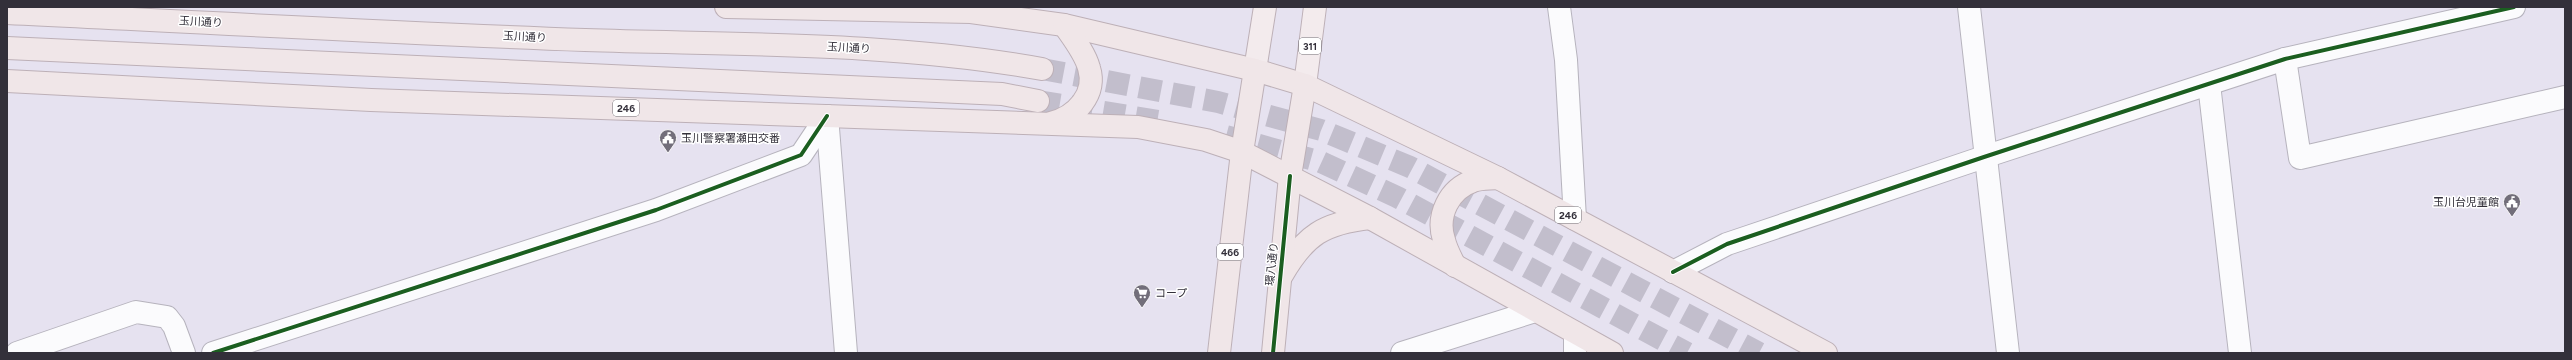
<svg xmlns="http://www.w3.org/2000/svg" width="2572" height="360" viewBox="0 0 2572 360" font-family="Figtree,'Noto Sans JP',sans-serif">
	<rect width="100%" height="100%" fill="#e6e2f0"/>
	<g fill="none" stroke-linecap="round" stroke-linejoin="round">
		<g stroke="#c2becc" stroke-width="22" stroke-dasharray="22 11" stroke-linecap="butt">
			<path d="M 1042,69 L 1218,102 L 1321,130 L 1410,167 L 1759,353"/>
			<path d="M 1038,101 L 1158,121"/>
			<path d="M 1226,136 L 1321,162 L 1397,197 L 1687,353"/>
		</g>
		<g stroke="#b6b3bd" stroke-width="24">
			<g id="minor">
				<path d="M 1559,7 L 1566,60 L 1575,219"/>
				<path d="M 1969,7 L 2008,353"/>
				<path d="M 2285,59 L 2300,158 L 2565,97"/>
				<path d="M 2209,84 L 2240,353"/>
				<path d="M 827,116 L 846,353"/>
				<path d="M 1673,272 L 1727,244 L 1984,157 L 2285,59 L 2514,7"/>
				<path d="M 1575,333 L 1575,353"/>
				<path d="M 17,353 L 136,312 L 167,317 L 174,326 L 184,353"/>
				<path d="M 213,353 L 656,210 L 801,155 L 827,116"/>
				<path d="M 1402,353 L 1535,311"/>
			</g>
		</g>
		<g stroke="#bdb0b7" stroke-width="24">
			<g id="primary">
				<path d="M 1255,70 L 1265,7"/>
				<path d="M 1305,85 L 1315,7"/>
			</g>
		</g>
		<g stroke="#bdb0b7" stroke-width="24">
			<g id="trunk">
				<path d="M 726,7 L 971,12 L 1064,25 L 1255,70 L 1305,85 L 1498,178 L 1826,353"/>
				<path d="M 7,13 C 200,22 392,33 585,40 C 737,45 892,42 1042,69"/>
				<path d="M 7,48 L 1002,94 L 1038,101"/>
				<path d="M 7,81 L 371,100 L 1138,127 L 1206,140 L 1242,152 L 1370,218 L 1612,353"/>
				<path d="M 1051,123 C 1076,117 1097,94 1089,68 C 1085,53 1073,38 1064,25"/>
				<path d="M 1455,266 C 1451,258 1446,249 1444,240 C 1436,216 1449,189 1473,181 C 1481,178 1490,179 1498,178"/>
				<path d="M 1282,275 C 1305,235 1324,223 1370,218"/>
				<path d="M 1219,353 L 1242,152 L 1255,70"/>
				<path d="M 1273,353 L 1290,176 L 1305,85"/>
			</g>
		</g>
		<use href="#minor" stroke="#fbfbfd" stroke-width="22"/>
		<use href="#primary" stroke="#f3ebed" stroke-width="22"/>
		<use href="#trunk" stroke="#f0e6e8" stroke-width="22"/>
		<g stroke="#fff" stroke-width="6">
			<g id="cycleway">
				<path d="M 1673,272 L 1727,244 L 1984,157 L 2285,59 L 2514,7"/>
				<path d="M 213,353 L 656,210 L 801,155 L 827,116"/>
				<path d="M 1273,353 L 1290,176"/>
			</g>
		</g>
		<use href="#cycleway" stroke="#1b5e20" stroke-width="4"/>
	</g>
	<defs>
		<g id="civic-pin" transform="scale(0.9)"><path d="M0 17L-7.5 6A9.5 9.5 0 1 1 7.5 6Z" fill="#726e7a" stroke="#fff"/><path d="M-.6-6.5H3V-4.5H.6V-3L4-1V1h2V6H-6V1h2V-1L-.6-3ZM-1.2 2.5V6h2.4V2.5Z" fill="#fff"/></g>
		<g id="supermarket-pin" transform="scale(0.9)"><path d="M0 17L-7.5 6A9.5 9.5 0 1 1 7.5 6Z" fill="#726e7a" stroke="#fff"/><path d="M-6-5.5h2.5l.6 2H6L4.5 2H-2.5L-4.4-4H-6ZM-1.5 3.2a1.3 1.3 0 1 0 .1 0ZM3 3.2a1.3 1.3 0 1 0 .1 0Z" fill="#fff"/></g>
	</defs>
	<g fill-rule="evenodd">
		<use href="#civic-pin" x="668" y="138"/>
		<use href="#civic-pin" x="2512" y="202"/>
		<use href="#supermarket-pin" x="1142" y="293"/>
	</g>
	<g text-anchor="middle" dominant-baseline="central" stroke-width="3" stroke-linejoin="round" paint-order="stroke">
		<g fill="#fff" stroke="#706e75" stroke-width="1">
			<rect x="1299" y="38" width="22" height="16" rx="3"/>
			<rect x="613" y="100" width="26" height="16" rx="3"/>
			<rect x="1555" y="207" width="26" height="16" rx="3"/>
			<rect x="1217" y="244" width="26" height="16" rx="3"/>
		</g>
		<g font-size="10" font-weight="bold" fill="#33303a">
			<text x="1310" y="46">311</text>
			<text x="626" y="108">246</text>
			<text x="1568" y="215">246</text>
			<text x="1230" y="252">466</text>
		</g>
		<g font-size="11" fill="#33303a" stroke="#fff">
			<text transform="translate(201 22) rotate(3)">玉川通り</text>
			<text transform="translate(525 37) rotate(3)">玉川通り</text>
			<text transform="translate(849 48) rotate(3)">玉川通り</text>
			<text transform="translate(1272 264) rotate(-84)">環八通り</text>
		</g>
		<g font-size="11" fill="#33303a" stroke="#fff" text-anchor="start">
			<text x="681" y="138">玉川警察署瀬田交番</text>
			<text x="2499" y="202" text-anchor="end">玉川台児童館</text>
			<text x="1155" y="293">コープ</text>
		</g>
	</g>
	<rect width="2572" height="360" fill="none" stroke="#33303a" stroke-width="16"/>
</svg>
